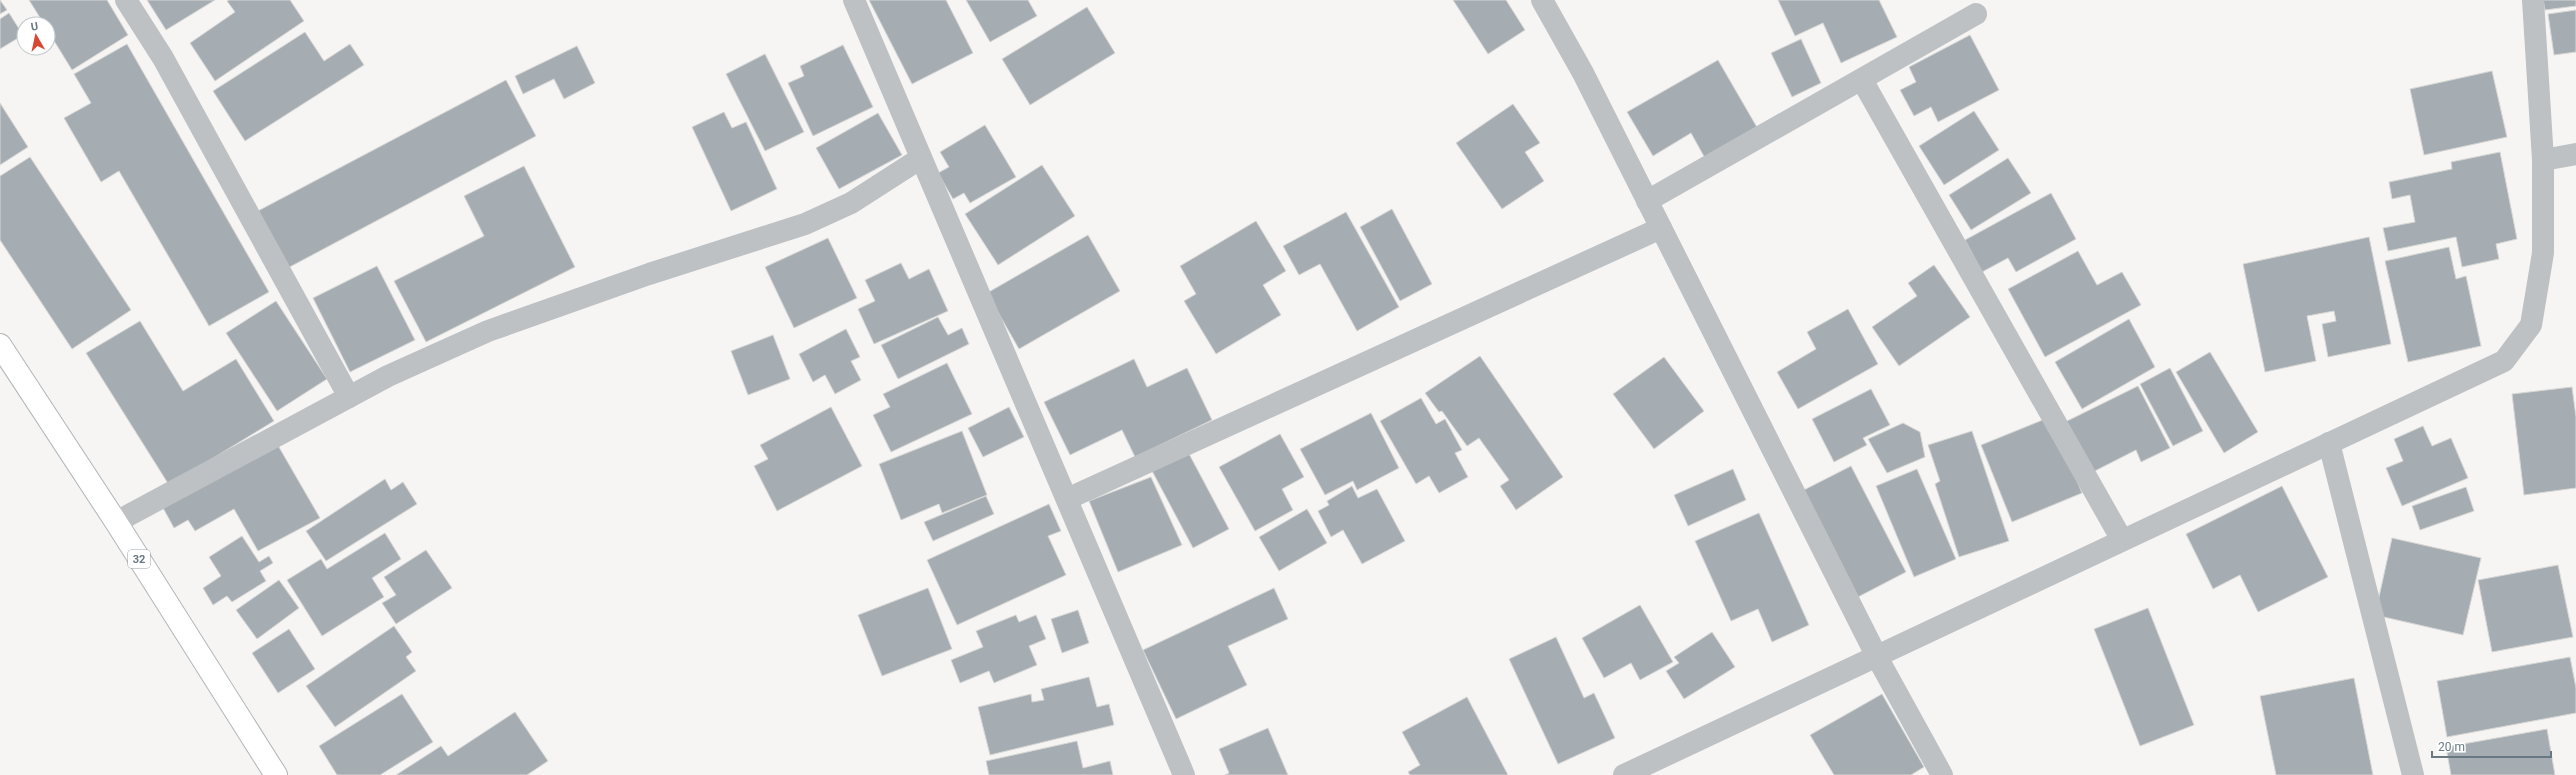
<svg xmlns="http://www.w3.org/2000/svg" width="2576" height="775" viewBox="0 0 2576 775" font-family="Roboto,sans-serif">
	<rect width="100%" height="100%" fill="#f6f5f3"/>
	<g fill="#a5adb2" stroke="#d7d7d5">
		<path d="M 0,0 L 7,10 L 0,14 Z"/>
		<path d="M 29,0 L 107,0 L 128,35 L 72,70 L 48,31 L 48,24 L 44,24 Z"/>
		<path d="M 147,0 L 215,0 L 166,30 Z"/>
		<path d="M 229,0 L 290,0 L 304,21 L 215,81 L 190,43 L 235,12 L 227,1 Z"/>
		<path d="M 869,0 L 946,0 L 973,53 L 912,84 Z"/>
		<path d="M 966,0 L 1028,0 L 1037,16 L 990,42 Z"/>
		<path d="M 1453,0 L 1506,0 L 1525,30 L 1488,54 Z"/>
		<path d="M 1778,0 L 1879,0 L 1897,37 L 1841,63 L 1823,23 L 1795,36 Z"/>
		<path d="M 2543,0 L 2576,0 L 2576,6 L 2545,10 Z"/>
		<path d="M 1087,7 L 1115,53 L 1030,105 L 1002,59 Z"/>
		<path d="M 2576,10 L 2576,52 L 2554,55 L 2548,14 Z"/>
		<path d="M 9,13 L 23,35 L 0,49 L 0,19 Z"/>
		<path d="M 305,32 L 324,61 L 350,44 L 364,65 L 245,141 L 213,91 Z"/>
		<path d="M 1970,35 L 1999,90 L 1938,122 L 1931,107 L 1914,116 L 1900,90 L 1916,82 L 1909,67 Z"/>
		<path d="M 1801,39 L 1821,83 L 1792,97 L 1771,53 Z"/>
		<path d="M 127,44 L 269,292 L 209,326 L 119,171 L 101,182 L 64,118 L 91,103 L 74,74 Z"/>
		<path d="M 843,45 L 873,107 L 813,136 L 788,83 L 804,76 L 800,66 Z"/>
		<path d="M 577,46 L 595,83 L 564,99 L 554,79 L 523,94 L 515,76 Z"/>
		<path d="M 765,54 L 804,132 L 765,151 L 726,74 Z"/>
		<path d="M 1718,60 L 1758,129 L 1706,160 L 1691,133 L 1653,156 L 1627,112 Z"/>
		<path d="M 2492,71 L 2507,137 L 2424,155 L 2410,89 Z"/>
		<path d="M 506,80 L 536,136 L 284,270 L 254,213 Z"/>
		<path d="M 0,103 L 28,147 L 0,165 Z"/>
		<path d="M 1513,104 L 1540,143 L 1525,152 L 1544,181 L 1502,209 L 1456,143 Z"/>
		<path d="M 1974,111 L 1999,150 L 1944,185 L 1919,146 Z"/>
		<path d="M 724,112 L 732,128 L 746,122 L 777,189 L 731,211 L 692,127 Z"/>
		<path d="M 878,113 L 902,155 L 839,189 L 816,148 Z"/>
		<path d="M 985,125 L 1016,177 L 970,203 L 964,193 L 953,199 L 938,173 L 949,167 L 940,152 Z"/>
		<path d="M 2500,152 L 2517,239 L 2496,244 L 2499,259 L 2462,267 L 2456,237 L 2388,251 L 2383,228 L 2415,222 L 2410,195 L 2392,199 L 2389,182 L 2452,169 L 2451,162 Z"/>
		<path d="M 30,157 L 131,310 L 72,349 L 0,240 L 0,176 Z"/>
		<path d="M 2008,158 L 2031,193 L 1971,230 L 1949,195 Z"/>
		<path d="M 1042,165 L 1075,216 L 998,265 L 965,214 Z"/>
		<path d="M 524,166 L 575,267 L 426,342 L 394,281 L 484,236 L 464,196 Z"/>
		<path d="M 2051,193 L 2076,239 L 2016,272 L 2008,258 L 1982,272 L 1965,240 Z"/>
		<path d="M 1392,209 L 1432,284 L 1400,301 L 1360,227 Z"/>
		<path d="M 1346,212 L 1399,307 L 1357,331 L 1320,264 L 1299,275 L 1283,246 Z"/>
		<path d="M 1256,221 L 1286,271 L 1263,285 L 1281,315 L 1216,354 L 1184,301 L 1196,294 L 1180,266 Z"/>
		<path d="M 1088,235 L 1120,291 L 1019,349 L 987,293 Z"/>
		<path d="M 2369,237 L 2391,344 L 2328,357 L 2322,324 L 2336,321 L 2334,311 L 2307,316 L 2316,361 L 2265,372 L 2243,264 Z"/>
		<path d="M 828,238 L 857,298 L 794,328 L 765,267 Z"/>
		<path d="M 2449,247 L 2456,279 L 2466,276 L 2481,346 L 2408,362 L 2385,261 Z"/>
		<path d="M 2078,251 L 2097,285 L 2122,272 L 2141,305 L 2045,357 L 2008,289 Z"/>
		<path d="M 901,263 L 909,279 L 929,269 L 948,311 L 874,344 L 858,309 L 875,301 L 865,280 Z"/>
		<path d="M 1934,265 L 1970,317 L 1899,366 L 1872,327 L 1917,296 L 1908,283 Z"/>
		<path d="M 377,266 L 415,340 L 350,372 L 313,298 Z"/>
		<path d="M 276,301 L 327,379 L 277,411 L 226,333 Z"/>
		<path d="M 1848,309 L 1878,364 L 1798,409 L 1777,372 L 1816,349 L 1807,332 Z"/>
		<path d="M 938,317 L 948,335 L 962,328 L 969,344 L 898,379 L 881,345 Z"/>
		<path d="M 2129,319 L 2155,367 L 2082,409 L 2055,362 Z"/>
		<path d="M 140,321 L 183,391 L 236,359 L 274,421 L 169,485 L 86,353 Z"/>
		<path d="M 846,329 L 860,357 L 851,361 L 861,380 L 835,394 L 825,375 L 813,382 L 799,354 Z"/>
		<path d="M 773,335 L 790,379 L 748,395 L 731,351 Z"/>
		<path d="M 2210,352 L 2258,432 L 2224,453 L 2176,372 Z"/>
		<path d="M 1480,356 L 1563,477 L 1516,510 L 1500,486 L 1509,480 L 1479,438 L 1467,446 L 1442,411 L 1439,412 L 1425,393 Z"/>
		<path d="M 1664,357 L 1704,411 L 1654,449 L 1613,394 Z"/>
		<path d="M 1134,359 L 1147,387 L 1187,368 L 1212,420 L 1135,457 L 1122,430 L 1070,455 L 1044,402 Z"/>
		<path d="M 947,363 L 972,414 L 891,452 L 873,415 L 890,407 L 883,394 Z"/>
		<path d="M 2170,368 L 2203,431 L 2173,446 L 2140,384 Z"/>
		<path d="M 2138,386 L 2170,448 L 2141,462 L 2136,450 L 2087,475 L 2061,424 Z"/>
		<path d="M 2572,387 L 2576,417 L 2576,488 L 2524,495 L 2512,394 Z"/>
		<path d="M 1871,389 L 1890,425 L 1863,438 L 1867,445 L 1834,462 L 1812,419 Z"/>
		<path d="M 1421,398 L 1436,424 L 1445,419 L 1462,450 L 1455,453 L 1468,477 L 1439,493 L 1429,476 L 1416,484 L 1380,421 Z"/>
		<path d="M 831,407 L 862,466 L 777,511 L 754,466 L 768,459 L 760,445 Z"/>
		<path d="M 1009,407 L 1024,437 L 983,457 L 968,428 Z"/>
		<path d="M 1371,413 L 1399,468 L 1357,490 L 1353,481 L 1325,495 L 1300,449 Z"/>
		<path d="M 2050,417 L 2082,493 L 2012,522 L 1981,445 Z"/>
		<path d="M 1903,423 L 1920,432 L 1925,457 L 1887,473 L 1868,439 Z"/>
		<path d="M 2423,426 L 2432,446 L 2451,438 L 2468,478 L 2402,506 L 2386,468 L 2403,461 L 2394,439 Z"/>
		<path d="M 962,431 L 987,495 L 942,513 L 939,504 L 901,520 L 879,464 Z"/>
		<path d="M 1972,431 L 2009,541 L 1959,557 L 1935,484 L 1940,481 L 1928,445 Z"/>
		<path d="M 1280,434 L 1304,477 L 1282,489 L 1293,510 L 1255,531 L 1219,467 Z"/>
		<path d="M 276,442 L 320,518 L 258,551 L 234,509 L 195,531 L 188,520 L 174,528 L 162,506 Z"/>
		<path d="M 1187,450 L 1229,529 L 1193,548 L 1151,469 Z"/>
		<path d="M 1851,466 L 1906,572 L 1856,598 L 1800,492 Z"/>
		<path d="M 1733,469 L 1746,500 L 1688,526 L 1674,495 Z"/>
		<path d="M 1917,469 L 1956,559 L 1914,577 L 1876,486 Z"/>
		<path d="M 1151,477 L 1182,545 L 1118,572 L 1089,501 Z"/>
		<path d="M 385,479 L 391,490 L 403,482 L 417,504 L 326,561 L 306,531 Z"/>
		<path d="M 1352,486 L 1358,498 L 1377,489 L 1405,541 L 1362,564 L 1343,530 L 1331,537 L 1318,511 L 1329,505 L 1327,501 Z"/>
		<path d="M 2282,486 L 2328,577 L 2258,612 L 2240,575 L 2213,589 L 2186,534 Z"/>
		<path d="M 2466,487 L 2474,511 L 2420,530 L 2412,506 Z"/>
		<path d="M 986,496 L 994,514 L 933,541 L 924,522 Z"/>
		<path d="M 1049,504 L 1061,531 L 1048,536 L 1066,575 L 957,625 L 927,560 Z"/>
		<path d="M 1307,509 L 1327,543 L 1279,571 L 1259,537 Z"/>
		<path d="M 1759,513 L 1809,625 L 1772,642 L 1758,609 L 1731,621 L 1695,541 Z"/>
		<path d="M 385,533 L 401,559 L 372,578 L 384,597 L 322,636 L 287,580 L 321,559 L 327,569 Z"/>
		<path d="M 242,536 L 259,562 L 269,556 L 273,563 L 260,571 L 266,581 L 232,602 L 227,596 L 213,605 L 203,588 L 221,576 L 209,557 Z"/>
		<path d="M 2392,538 L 2481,558 L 2463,635 L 2375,615 Z"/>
		<path d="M 426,550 L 452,588 L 396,624 L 382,603 L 396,595 L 384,577 Z"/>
		<path d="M 2558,565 L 2573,637 L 2492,652 L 2478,580 Z"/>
		<path d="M 279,580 L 299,608 L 257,639 L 236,610 Z"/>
		<path d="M 928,588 L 952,649 L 882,676 L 858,615 Z"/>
		<path d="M 1274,588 L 1288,619 L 1228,646 L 1247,685 L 1176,719 L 1143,650 Z"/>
		<path d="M 1640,605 L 1673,662 L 1640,680 L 1631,663 L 1604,678 L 1582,638 Z"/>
		<path d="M 2148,608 L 2194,725 L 2140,746 L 2094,629 Z"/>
		<path d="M 1078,610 L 1089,643 L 1062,653 L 1051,619 Z"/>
		<path d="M 1016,615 L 1019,622 L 1036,615 L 1046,639 L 1029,646 L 1037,665 L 994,683 L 989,671 L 960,683 L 951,660 L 983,647 L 976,631 Z"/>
		<path d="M 394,626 L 412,652 L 406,657 L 416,671 L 335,727 L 306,686 Z"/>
		<path d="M 289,629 L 315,669 L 278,693 L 252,653 Z"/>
		<path d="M 1712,632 L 1735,667 L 1684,699 L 1666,671 L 1679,663 L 1674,657 Z"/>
		<path d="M 1556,637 L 1584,698 L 1594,693 L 1615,738 L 1558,764 L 1509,659 Z"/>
		<path d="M 2570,657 L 2576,688 L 2576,713 L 2447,737 L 2437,681 Z"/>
		<path d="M 1089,677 L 1097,707 L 1109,704 L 1114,725 L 990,755 L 978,707 L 1031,694 L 1032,702 L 1044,700 L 1041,689 Z"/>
		<path d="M 2354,678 L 2373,775 L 2276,775 L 2260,696 Z"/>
		<path d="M 402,694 L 433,742 L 380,775 L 337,775 L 319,746 Z"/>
		<path d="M 1882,694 L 1924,767 L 1911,775 L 1834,775 L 1810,735 Z"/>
		<path d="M 1467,697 L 1508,775 L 1410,775 L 1408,772 L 1420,765 L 1402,732 Z"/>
		<path d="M 515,712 L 548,761 L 527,775 L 396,775 L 441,746 L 448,756 Z"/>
		<path d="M 1268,728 L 1288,775 L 1225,775 L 1229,773 L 1219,749 Z"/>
		<path d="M 2547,729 L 2555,775 L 2451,775 L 2446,747 Z"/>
		<path d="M 1077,741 L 1083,768 L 1110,761 L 1113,775 L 989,775 L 986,761 Z"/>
	</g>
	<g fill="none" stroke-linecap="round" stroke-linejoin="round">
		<g stroke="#b0b5b7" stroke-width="24">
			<path id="highway" d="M 0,345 L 116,522 L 276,775"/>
		</g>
		<g stroke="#bdc1c4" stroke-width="22">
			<path d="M 126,0 L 163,58 L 349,397"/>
			<path d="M 854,0 L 1184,775"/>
			<path d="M 1542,0 L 1583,73 L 1877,657 L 1942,775"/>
			<path d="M 1862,80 L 2122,540"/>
			<path d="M 2543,160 L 2576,154"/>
			<path d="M 1647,201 L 1976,14"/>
			<path d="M 2329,443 L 2413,775"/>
			<path d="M 1067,499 L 1661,228"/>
			<path d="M 116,522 L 388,376 L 488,331 L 649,274 L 805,224 L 851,203 L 921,158"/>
			<path d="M 1624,775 L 2504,361 L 2531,325 L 2543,253 L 2543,160 L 2533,0"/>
		</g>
		<use href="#highway" stroke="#fff" stroke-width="22"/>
	</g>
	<g text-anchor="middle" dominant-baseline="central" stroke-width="4" stroke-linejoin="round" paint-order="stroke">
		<rect fill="#fff" stroke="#95a0a8" stroke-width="1" x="128" y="550" width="22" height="18" rx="3"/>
		<g font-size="11" font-weight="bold" fill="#677882">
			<text x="139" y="559">32</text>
		</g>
	</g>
	<g transform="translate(36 36) rotate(351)"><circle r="19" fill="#ffffff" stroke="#c2c9cd"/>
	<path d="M0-3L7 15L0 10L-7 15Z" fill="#d74631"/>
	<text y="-6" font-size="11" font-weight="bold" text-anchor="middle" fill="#677882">U</text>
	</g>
	<path d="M2432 751v6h119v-6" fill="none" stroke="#677882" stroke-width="2"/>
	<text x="2438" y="751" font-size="12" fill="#677882" stroke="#ffffff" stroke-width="3" paint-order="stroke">20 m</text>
</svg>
